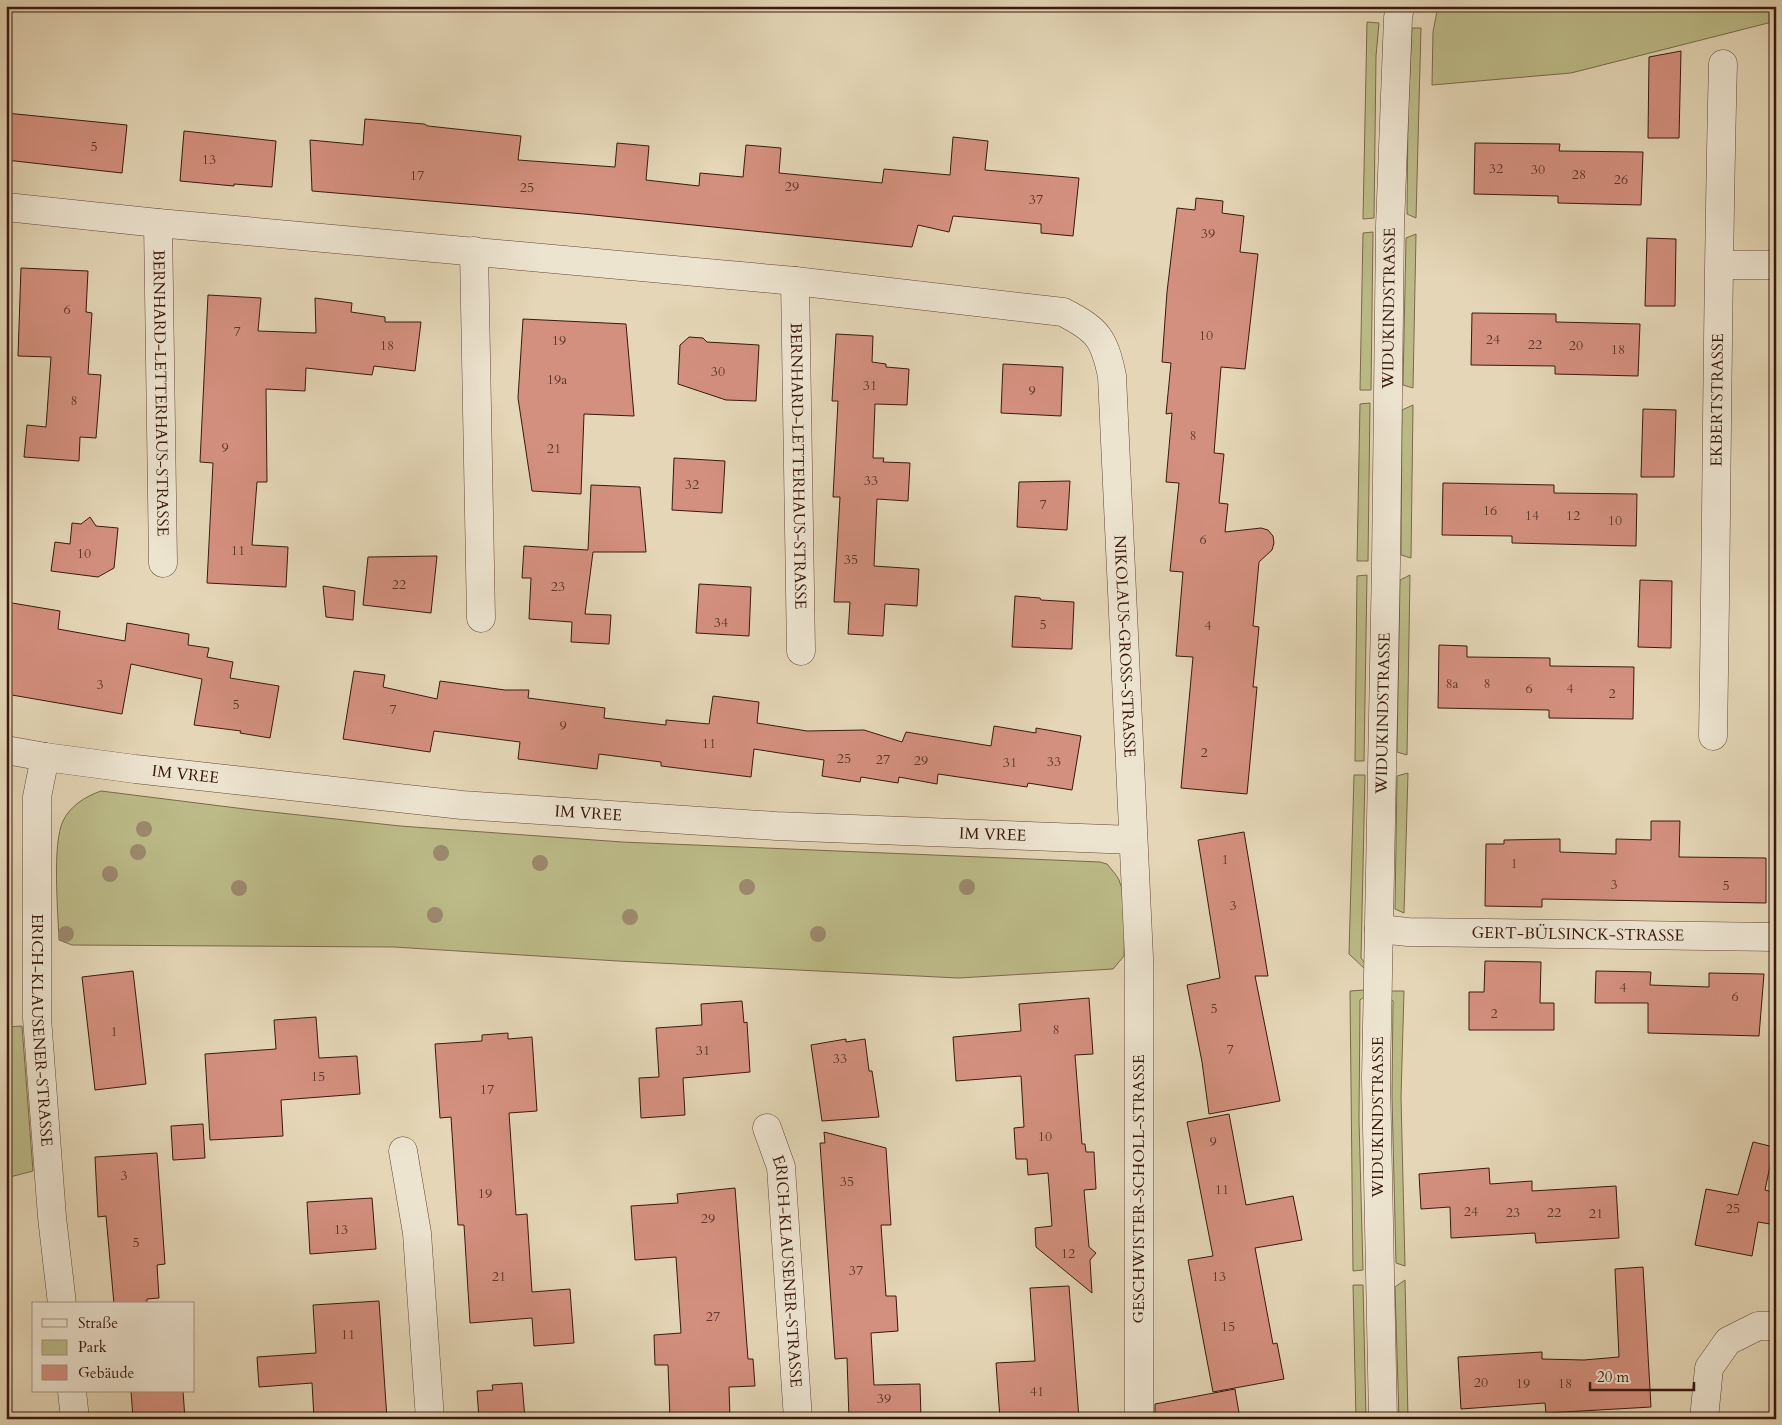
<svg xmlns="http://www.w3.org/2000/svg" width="1782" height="1425" viewBox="0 0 1782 1425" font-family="Cardo,serif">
	<rect width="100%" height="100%" fill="#e4d6b6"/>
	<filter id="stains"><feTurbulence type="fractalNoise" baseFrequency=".004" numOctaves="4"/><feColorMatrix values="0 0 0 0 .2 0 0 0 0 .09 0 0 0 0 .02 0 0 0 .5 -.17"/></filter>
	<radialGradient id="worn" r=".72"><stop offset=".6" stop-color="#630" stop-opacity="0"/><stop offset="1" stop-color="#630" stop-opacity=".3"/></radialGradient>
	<g fill="#bcbb88" stroke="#7b6a4a">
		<path d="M 1438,6 L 1776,6 L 1776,21 L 1571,73 L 1432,85 L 1433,32 Z"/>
		<path d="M 1367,22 L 1379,23 L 1376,56 L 1374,218 L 1363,219 Z"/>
		<path d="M 1412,28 L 1421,28 L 1416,218 L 1407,214 L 1408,112 Z"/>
		<path d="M 1373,232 L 1371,390 L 1360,390 L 1363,233 Z"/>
		<path d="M 1416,234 L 1413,388 L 1403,385 L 1406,238 Z"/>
		<path d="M 1370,403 L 1368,561 L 1357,561 L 1360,404 Z"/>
		<path d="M 1413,405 L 1411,558 L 1401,555 L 1402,410 Z"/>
		<path d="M 1367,575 L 1364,761 L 1355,761 L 1357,576 Z"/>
		<path d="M 1410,575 L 1407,755 L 1397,752 L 1400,580 Z"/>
		<path d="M 1408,773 L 1404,913 L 1395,909 L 1397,776 Z"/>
		<path d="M 1354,775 L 1365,775 L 1361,958 L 1365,963 L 1365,969 L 1349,954 Z"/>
		<path d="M 101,791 L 253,810 L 400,826 L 622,842 L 1100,862 L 1107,864 C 1111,869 1116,874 1119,880 C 1128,900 1124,934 1124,956 L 1113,969 L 958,978 L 618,961 L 394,947 L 72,945 L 59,940 C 58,912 52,844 63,821 C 70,806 86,796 101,791 Z"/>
		<path d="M 1364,990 L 1364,997 L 1360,1000 L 1359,1120 L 1363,1270 L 1353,1271 L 1350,991 Z"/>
		<path d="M 1389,991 L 1404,991 L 1401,1097 L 1405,1266 L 1396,1263 L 1392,1096 L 1393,1001 L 1389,997 Z"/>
		<path d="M 22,1026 L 33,1171 L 6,1178 L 6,1027 Z"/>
		<path d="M 1405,1280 L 1408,1419 L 1399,1419 L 1395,1287 Z"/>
		<path d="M 1353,1285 L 1363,1285 L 1366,1419 L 1356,1419 Z"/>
	</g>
	<g fill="#d4907f" stroke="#3a190d">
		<path d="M 1681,51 L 1679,138 L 1648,138 L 1649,57 Z"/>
		<path d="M 6,113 L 127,125 L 122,173 L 6,160 Z"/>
		<path d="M 365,119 L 424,124 L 428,126 L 521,136 L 518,160 L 615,167 L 617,143 L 649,146 L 646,180 L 699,186 L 700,173 L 743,177 L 746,145 L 781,148 L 779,173 L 882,183 L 884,169 L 950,175 L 953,137 L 988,141 L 985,170 L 1079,178 L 1073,236 L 1041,233 L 1041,224 L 953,216 L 949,232 L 918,225 L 912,247 L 584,214 L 312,191 L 310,140 L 363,145 Z"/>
		<path d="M 184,131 L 276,141 L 272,187 L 234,184 L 234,186 L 180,181 Z"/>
		<path d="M 1475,143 L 1560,144 L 1559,151 L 1643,152 L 1641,205 L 1558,203 L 1558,196 L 1474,194 Z"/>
		<path d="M 1196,198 L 1223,201 L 1222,213 L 1244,216 L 1240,252 L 1258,254 L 1245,369 L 1221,367 L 1214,453 L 1224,454 L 1219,503 L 1228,504 L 1225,532 L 1261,528 L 1268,530 L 1273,536 L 1274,543 L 1272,550 L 1259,562 L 1253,626 L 1259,627 L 1253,687 L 1257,687 L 1247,794 L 1181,788 L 1193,657 L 1176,656 L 1183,572 L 1170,571 L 1179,483 L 1166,482 L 1172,413 L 1166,414 L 1171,363 L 1162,362 L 1167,292 L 1177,208 L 1195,210 Z"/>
		<path d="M 1647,238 L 1676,239 L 1675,306 L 1645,306 Z"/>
		<path d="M 21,268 L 88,271 L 86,312 L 92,313 L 88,374 L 101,375 L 96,438 L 80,437 L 79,461 L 24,457 L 27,425 L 46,427 L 51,357 L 18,356 Z"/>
		<path d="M 208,295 L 261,298 L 258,331 L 316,333 L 315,298 L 352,303 L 351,312 L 385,317 L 385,322 L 421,322 L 415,371 L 374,366 L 372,375 L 306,368 L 305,391 L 266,389 L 267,482 L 257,482 L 252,545 L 288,547 L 286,587 L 207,583 L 213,463 L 200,462 Z"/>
		<path d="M 1472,313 L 1556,314 L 1556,322 L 1640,324 L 1638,376 L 1555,374 L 1555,366 L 1471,365 Z"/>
		<path d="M 523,319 L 626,324 L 634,416 L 584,414 L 581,494 L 532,491 L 518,398 Z"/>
		<path d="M 836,334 L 873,336 L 872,362 L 886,364 L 886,367 L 909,369 L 907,405 L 875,404 L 873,458 L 884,458 L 883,462 L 910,463 L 908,501 L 877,499 L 874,566 L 919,569 L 917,606 L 885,604 L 883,636 L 848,634 L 850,602 L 834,602 L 840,497 L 833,497 L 838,401 L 832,401 Z"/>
		<path d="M 689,337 L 703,338 L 707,342 L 759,345 L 756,401 L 726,400 L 678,384 L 680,345 Z"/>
		<path d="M 1003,364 L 1063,367 L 1061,416 L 1001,413 Z"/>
		<path d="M 1643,409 L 1676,410 L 1674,477 L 1641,477 Z"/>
		<path d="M 674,458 L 725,461 L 722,513 L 672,510 Z"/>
		<path d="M 1070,481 L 1067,530 L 1017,527 L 1019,482 Z"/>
		<path d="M 1443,483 L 1554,485 L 1554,493 L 1637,494 L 1636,546 L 1512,543 L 1512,536 L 1442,535 Z"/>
		<path d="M 591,485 L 640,487 L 646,552 L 593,552 L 585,614 L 611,615 L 609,644 L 571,642 L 572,622 L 529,619 L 531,578 L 522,578 L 524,546 L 588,550 Z"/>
		<path d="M 90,517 L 96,526 L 118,528 L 114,568 L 98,577 L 51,571 L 55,542 L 70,544 L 72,523 L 81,524 Z"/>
		<path d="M 437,556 L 431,613 L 363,605 L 368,557 Z"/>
		<path d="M 1640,580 L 1672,581 L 1671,648 L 1638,647 Z"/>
		<path d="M 699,584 L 751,587 L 749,636 L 696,633 Z"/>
		<path d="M 323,586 L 355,591 L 353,620 L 326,617 Z"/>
		<path d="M 1015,596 L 1040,598 L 1041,600 L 1074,602 L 1072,649 L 1012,647 Z"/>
		<path d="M 6,602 L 60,611 L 58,629 L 125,641 L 127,623 L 189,634 L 188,645 L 209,648 L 207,657 L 233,662 L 230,678 L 279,686 L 270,738 L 240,733 L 241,731 L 194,725 L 202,679 L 131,664 L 122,714 L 6,694 Z"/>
		<path d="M 1439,645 L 1467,646 L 1467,657 L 1550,658 L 1550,666 L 1634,667 L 1633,719 L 1549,718 L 1549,710 L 1438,708 Z"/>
		<path d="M 354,671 L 385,675 L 383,687 L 437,699 L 440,681 L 505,690 L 529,690 L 528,698 L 605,708 L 604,718 L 666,725 L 666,720 L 709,724 L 713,696 L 759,702 L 757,723 L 807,731 L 864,730 L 902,742 L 906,732 L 991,746 L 994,726 L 1036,733 L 1036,728 L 1081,736 L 1072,790 L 1028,783 L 1027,787 L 938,774 L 937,784 L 899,777 L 898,783 L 861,777 L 860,782 L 822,776 L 824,760 L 754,749 L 751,777 L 661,766 L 661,762 L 599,754 L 597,769 L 518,759 L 520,742 L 434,731 L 430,752 L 343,739 Z"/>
		<path d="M 1651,821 L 1680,821 L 1679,857 L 1766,858 L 1766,903 L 1542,899 L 1542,907 L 1485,906 L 1486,844 L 1504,844 L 1504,840 L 1560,839 L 1560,852 L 1616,854 L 1616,839 L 1651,840 Z"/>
		<path d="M 1244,832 L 1268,976 L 1255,976 L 1280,1101 L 1209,1114 L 1202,1062 L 1187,985 L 1220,978 L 1198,840 Z"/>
		<path d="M 1485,961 L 1541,962 L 1540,1003 L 1554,1003 L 1554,1030 L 1469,1030 L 1469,992 L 1484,992 Z"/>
		<path d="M 133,971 L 146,1084 L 95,1090 L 82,977 Z"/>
		<path d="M 1596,971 L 1651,972 L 1650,985 L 1709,987 L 1709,973 L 1764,974 L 1759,1036 L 1648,1033 L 1648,1003 L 1595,1003 Z"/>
		<path d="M 1089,998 L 1093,1054 L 1075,1055 L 1082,1144 L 1085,1144 L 1086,1152 L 1094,1152 L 1096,1189 L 1084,1190 L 1089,1247 L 1096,1253 L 1090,1260 L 1092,1293 L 1036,1247 L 1035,1228 L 1052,1226 L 1048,1173 L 1028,1175 L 1027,1159 L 1016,1159 L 1014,1128 L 1024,1127 L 1021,1076 L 956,1081 L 953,1037 L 1021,1031 L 1019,1004 Z"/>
		<path d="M 742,1001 L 744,1023 L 747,1022 L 750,1072 L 683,1078 L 685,1115 L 641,1118 L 639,1078 L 659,1077 L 656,1028 L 702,1025 L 701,1004 Z"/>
		<path d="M 316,1017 L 319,1058 L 357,1056 L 360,1094 L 281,1100 L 283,1136 L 210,1140 L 205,1054 L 276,1049 L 274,1020 Z"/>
		<path d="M 508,1033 L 508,1039 L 532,1037 L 537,1111 L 509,1113 L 516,1215 L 527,1214 L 532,1292 L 570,1289 L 574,1343 L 534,1346 L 532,1318 L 470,1323 L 464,1225 L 458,1225 L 451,1117 L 440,1118 L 435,1044 L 482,1041 L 482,1035 Z"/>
		<path d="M 846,1039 L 846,1042 L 865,1039 L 869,1071 L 872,1071 L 879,1117 L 822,1121 L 811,1045 Z"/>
		<path d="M 1229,1114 L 1246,1205 L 1293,1196 L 1302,1240 L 1255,1248 L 1273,1344 L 1277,1343 L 1284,1379 L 1213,1392 L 1188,1260 L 1213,1256 L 1187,1122 Z"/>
		<path d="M 203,1124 L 205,1158 L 173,1160 L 171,1126 Z"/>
		<path d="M 824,1132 L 886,1148 L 891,1225 L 881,1225 L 886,1296 L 896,1296 L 898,1331 L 871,1333 L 874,1385 L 920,1384 L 921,1419 L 849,1419 L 847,1358 L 835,1359 L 820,1143 L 825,1143 Z"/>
		<path d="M 1753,1142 L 1774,1147 L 1765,1190 L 1776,1193 L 1776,1225 L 1758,1222 L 1752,1256 L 1695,1245 L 1706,1189 L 1738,1195 Z"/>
		<path d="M 157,1153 L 165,1264 L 157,1265 L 159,1298 L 147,1299 L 147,1304 L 114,1304 L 106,1216 L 98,1217 L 95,1157 Z"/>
		<path d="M 1489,1168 L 1490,1184 L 1532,1181 L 1532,1191 L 1616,1186 L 1619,1238 L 1536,1243 L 1535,1233 L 1451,1238 L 1450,1207 L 1421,1209 L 1419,1174 Z"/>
		<path d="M 735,1188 L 748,1359 L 753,1359 L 755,1386 L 729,1387 L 730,1419 L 670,1419 L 668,1365 L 655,1365 L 654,1335 L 681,1333 L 676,1257 L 635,1260 L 631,1206 L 678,1203 L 677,1194 Z"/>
		<path d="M 372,1198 L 376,1249 L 310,1254 L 307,1202 Z"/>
		<path d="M 1643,1267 L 1651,1407 L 1546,1413 L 1545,1403 L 1461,1409 L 1458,1357 L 1542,1352 L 1542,1359 L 1584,1360 L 1619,1357 L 1615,1269 Z"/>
		<path d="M 1069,1286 L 1079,1419 L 1000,1419 L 996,1363 L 1035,1361 L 1030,1288 Z"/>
		<path d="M 379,1301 L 387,1419 L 314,1419 L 312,1383 L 259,1387 L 257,1357 L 316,1353 L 313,1305 Z"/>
		<path d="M 522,1383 L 525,1419 L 479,1419 L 477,1391 L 493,1390 L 492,1385 Z"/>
		<path d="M 1235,1389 L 1240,1419 L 1155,1419 L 1155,1404 Z"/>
		<path d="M 131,1391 L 183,1391 L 185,1419 L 133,1419 Z"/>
	</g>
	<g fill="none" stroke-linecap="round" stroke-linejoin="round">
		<g stroke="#644837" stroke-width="29">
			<g id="minor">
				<path id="s1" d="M 6,207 L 158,223 L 795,281 L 1063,312 C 1098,330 1104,338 1112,376 L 1139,958 L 1139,1419"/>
				<path id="s2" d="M 158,223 L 163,563"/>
				<path d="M 474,251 L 481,618"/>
				<path d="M 1720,265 L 1776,265"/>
				<path id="s3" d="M 795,281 L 801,651"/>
				<path id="s4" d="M 1713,736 C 1717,512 1717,288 1723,64"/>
				<path id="s5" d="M 6,750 L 45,757 L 135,769 L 462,805 L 776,826 L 1133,840"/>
				<path id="s6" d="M 45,757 L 37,797 L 37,1018 L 52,1217 L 62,1304"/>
				<path id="s7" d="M 1379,929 L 1408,932 L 1776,937"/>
				<path id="s8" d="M 767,1128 L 781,1167 L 798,1419"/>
				<path d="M 403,1151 L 417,1233 L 430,1419"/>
				<path d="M 72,1391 L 75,1419"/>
				<path id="s9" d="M 1383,1419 L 1376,1078 L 1386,564 L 1390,226 L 1398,18 L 1400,6"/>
				<path d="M 1704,1419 L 1709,1368 L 1728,1341 L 1758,1326 L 1776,1326"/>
			</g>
		</g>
		<use href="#minor" stroke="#ede4d0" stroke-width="28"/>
	</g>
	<g fill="#9c896d">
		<circle cx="144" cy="829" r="8"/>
		<circle cx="138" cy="852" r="8"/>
		<circle cx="441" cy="853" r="8"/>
		<circle cx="540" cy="863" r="8"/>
		<circle cx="110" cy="874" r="8"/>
		<circle cx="747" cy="887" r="8"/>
		<circle cx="967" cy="887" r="8"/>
		<circle cx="239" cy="888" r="8"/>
		<circle cx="435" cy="915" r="8"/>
		<circle cx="630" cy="917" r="8"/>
		<circle cx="66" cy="934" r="8"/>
		<circle cx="818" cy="934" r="8"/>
	</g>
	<g text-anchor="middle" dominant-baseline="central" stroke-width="5" stroke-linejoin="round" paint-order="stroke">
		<g font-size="14" fill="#60372a">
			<text x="94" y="146">5</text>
			<text x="209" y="159">13</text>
			<text x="1496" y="168">32</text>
			<text x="1538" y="169">30</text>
			<text x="1579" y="174">28</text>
			<text x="417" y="175">17</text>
			<text x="1621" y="179">26</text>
			<text x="792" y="186">29</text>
			<text x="527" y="187">25</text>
			<text x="1036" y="199">37</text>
			<text x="1208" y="233">39</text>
			<text x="67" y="309">6</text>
			<text x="237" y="331">7</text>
			<text x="1206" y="335">10</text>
			<text x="1493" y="339">24</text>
			<text x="559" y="340">19</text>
			<text x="1535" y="344">22</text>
			<text x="387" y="345">18</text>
			<text x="1576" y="345">20</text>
			<text x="1618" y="349">18</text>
			<text x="718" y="371">30</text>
			<text x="557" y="379">19a</text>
			<text x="870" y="385">31</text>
			<text x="1032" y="390">9</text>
			<text x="74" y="400">8</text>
			<text x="1193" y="435">8</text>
			<text x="225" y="447">9</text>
			<text x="554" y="448">21</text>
			<text x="871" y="480">33</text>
			<text x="692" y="484">32</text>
			<text x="1043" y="504">7</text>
			<text x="1490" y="510">16</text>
			<text x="1532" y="515">14</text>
			<text x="1573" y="515">12</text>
			<text x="1615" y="520">10</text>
			<text x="1203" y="539">6</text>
			<text x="238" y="550">11</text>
			<text x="84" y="553">10</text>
			<text x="851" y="559">35</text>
			<text x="399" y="584">22</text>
			<text x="558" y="586">23</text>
			<text x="721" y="622">34</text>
			<text x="1043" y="624">5</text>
			<text x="1208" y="625">4</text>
			<text x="1452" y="683">8a</text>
			<text x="1487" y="683">8</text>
			<text x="100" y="684">3</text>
			<text x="1529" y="688">6</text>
			<text x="1570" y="688">4</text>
			<text x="1612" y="693">2</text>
			<text x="236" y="704">5</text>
			<text x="393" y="709">7</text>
			<text x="563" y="725">9</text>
			<text x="709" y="743">11</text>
			<text x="1204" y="752">2</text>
			<text x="844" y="758">25</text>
			<text x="883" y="759">27</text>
			<text x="921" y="760">29</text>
			<text x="1054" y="761">33</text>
			<text x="1010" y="762">31</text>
			<text x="1225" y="859">1</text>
			<text x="1514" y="863">1</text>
			<text x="1614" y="884">3</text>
			<text x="1726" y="885">5</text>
			<text x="1233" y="905">3</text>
			<text x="1623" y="987">4</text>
			<text x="1735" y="996">6</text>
			<text x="1214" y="1008">5</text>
			<text x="1494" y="1013">2</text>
			<text x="1056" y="1029">8</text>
			<text x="114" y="1031">1</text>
			<text x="1230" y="1049">7</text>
			<text x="703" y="1050">31</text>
			<text x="840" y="1058">33</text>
			<text x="318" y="1076">15</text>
			<text x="487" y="1089">17</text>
			<text x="1045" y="1136">10</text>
			<text x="1213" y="1141">9</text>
			<text x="124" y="1175">3</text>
			<text x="847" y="1181">35</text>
			<text x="1222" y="1189">11</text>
			<text x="485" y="1193">19</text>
			<text x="1733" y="1208">25</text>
			<text x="1471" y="1211">24</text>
			<text x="1513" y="1212">23</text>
			<text x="1554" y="1212">22</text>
			<text x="1596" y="1213">21</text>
			<text x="708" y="1218">29</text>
			<text x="341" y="1229">13</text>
			<text x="136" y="1242">5</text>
			<text x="1068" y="1253">12</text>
			<text x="856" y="1270">37</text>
			<text x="499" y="1276">21</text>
			<text x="1219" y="1276">13</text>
			<text x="713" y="1316">27</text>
			<text x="1228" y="1326">15</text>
			<text x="348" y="1334">11</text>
			<text x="1481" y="1382">20</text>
			<text x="1523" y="1383">19</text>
			<text x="1565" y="1383">18</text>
			<text x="1037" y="1391">41</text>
			<text x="884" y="1398">39</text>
		</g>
		<g font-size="16" fill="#3a190d" stroke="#ede4d0">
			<text stroke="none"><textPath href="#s9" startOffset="1111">WIDUKINDSTRASSE</textPath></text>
			<text stroke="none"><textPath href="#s2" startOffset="170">BERNHARD-LETTERHAUS-STRASSE</textPath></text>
			<text stroke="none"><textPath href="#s4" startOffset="336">EKBERTSTRASSE</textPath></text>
			<text stroke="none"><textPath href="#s3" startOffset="185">BERNHARD-LETTERHAUS-STRASSE</textPath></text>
			<text stroke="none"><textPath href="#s1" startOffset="1418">NIKOLAUS-GROSS-STRASSE</textPath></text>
			<text stroke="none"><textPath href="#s9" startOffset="706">WIDUKINDSTRASSE</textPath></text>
			<text stroke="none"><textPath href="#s5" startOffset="181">IM VREE</textPath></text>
			<text stroke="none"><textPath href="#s5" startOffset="586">IM VREE</textPath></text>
			<text stroke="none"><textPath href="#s5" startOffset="991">IM VREE</textPath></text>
			<text stroke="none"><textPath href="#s7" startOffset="199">GERT-BÜLSINCK-STRASSE</textPath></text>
			<text stroke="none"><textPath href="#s6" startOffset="274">ERICH-KLAUSENER-STRASSE</textPath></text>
			<text transform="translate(1378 1117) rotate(-90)">WIDUKINDSTRASSE</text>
			<text transform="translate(1139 1189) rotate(-90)">GESCHWISTER-SCHOLL-STRASSE</text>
			<text stroke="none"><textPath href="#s8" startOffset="146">ERICH-KLAUSENER-STRASSE</textPath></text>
		</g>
	</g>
	<rect width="1782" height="1425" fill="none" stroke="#e4d6b6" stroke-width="25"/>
	<rect x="8" y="8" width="1767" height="1410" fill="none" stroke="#3a190d" stroke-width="2.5"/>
	<rect x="12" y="12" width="1757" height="1400" fill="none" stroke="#3a190d"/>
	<rect x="32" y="1302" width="162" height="90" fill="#ede4d0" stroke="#a59382"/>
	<rect x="42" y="1319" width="25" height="8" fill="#ede4d0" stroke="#a59382"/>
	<text x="78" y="1328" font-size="15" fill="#3a190d">Straße</text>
	<rect x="42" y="1340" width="25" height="15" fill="#bcbb88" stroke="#a59382"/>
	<text x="78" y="1352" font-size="15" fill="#3a190d">Park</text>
	<rect x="42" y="1365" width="25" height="15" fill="#d4907f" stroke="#a59382"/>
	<text x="78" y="1378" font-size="15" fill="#3a190d">Gebäude</text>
	<path d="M1590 1382v8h104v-8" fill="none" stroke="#3a190d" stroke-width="2.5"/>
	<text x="1597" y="1382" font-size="15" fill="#3a190d" stroke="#ede4d0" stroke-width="4" paint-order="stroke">20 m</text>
	<rect width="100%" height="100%" filter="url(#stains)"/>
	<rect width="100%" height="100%" fill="url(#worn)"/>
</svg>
